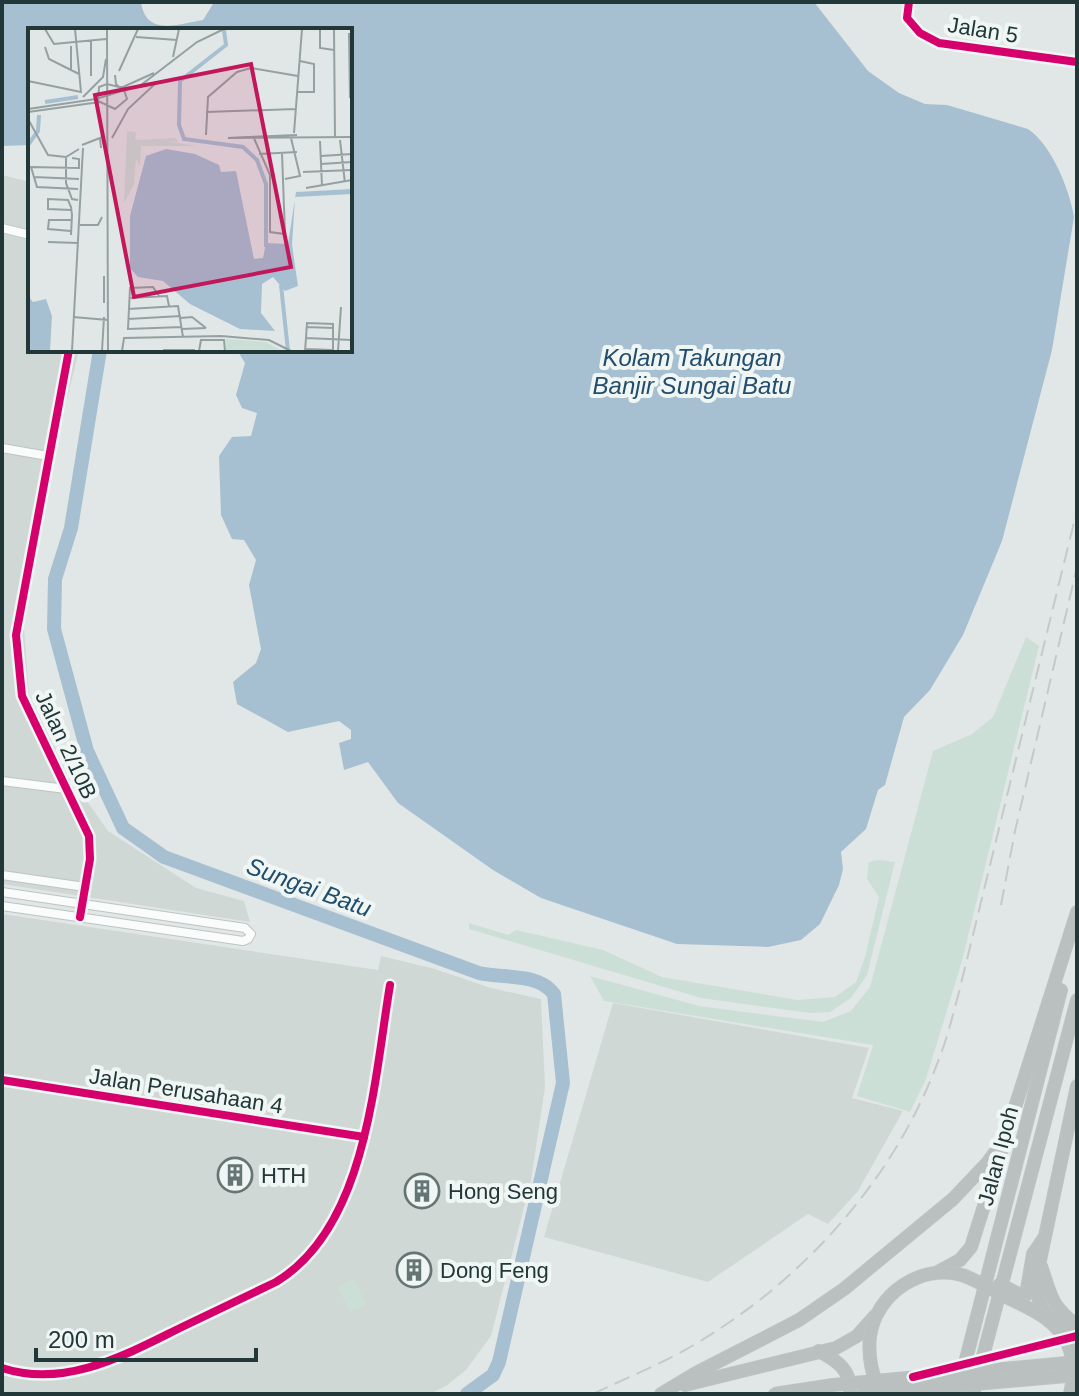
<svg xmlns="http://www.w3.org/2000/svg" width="1079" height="1396" viewBox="0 0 1079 1396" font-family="Helvetica,sans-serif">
	<rect width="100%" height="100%" fill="#e1e7e6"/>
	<g fill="#d0d8d6">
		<path d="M 2,175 L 30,182 L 30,350 L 79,350 L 60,428 L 24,628 L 29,696 L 70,777 L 108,831 L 196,888 L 244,901 L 250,922 L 2,884 Z"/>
		<path d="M 2,914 L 378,970 L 381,956 L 435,969 L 491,988 L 541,999 L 545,1087 L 531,1180 L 491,1336 L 466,1370 L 446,1386 L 430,1394 L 2,1394 Z"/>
		<path d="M 613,1003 L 869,1048 L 852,1098 L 903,1111 L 858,1191 L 828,1224 L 808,1214 L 708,1282 L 544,1237 Z"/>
	</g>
	<g fill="#ccdfd7">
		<path d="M 1026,637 L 1039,646 L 962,961 L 926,1079 L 910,1112 L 857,1096 L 873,1045 L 604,1001 L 590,976 L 699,1006 L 823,1022 L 851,1011 L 870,987 L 933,751 L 972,734 L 993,717 Z"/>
		<path d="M 879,860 L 895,862 L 867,975 L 851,998 L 830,1012 L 810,1013 L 701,998 L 469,929 L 469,923 L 508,935 L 516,930 L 603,950 L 662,977 L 798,1000 L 835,997 L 856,982 L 865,957 L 879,897 L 867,879 L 869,862 Z"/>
		<path d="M 354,1279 L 366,1305 L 350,1312 L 338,1287 Z"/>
	</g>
	<path fill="#a6c0d2" d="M 2,2 L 141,2 C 146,37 178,24 203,20 L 213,4 L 211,2 L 814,2 L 868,71 L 899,93 L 925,104 L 947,105 L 1028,129 C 1051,144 1070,190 1074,217 L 1052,350 L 1002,541 L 963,635 L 930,690 L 904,717 L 885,785 L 878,790 L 866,829 L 841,852 L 843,869 L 839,885 L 820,924 L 801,940 L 768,947 L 677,944 L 541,898 L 493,870 L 398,803 L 368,762 L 344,770 L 339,743 L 351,739 L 351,730 L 339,721 L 288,732 L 237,704 L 233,682 L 256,663 L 261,649 L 249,585 L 256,560 L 244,540 L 232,539 L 221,515 L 219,456 L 232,437 L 251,436 L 257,413 L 242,408 L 236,395 L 245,363 L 237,350 L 350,350 L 350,30 L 30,30 L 30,145 L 2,146 Z"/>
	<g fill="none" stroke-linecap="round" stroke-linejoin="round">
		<path stroke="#a6c0d2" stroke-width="14" d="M 100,350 L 71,528 L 55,579 L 54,629 L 87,751 L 123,828 L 164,857 L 479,973 C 503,979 538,972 554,994 L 563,1083 L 499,1362 L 493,1375 L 467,1394"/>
		<g stroke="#bec4c3" stroke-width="10">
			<g id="minor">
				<path d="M 909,2 L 907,18 L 920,33 L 939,43 L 1077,62"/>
				<path d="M 2,228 L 30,235"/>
				<path d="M 69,350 L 16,635 L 22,696 L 89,836 L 90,859 L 80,917"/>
				<path d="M 2,448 L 48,456"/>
				<path d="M 2,781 L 66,789"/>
				<path d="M 2,875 L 85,887"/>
				<path d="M 2,892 L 245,928 L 251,934 L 248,939 L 243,941 L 2,906"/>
				<path d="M 2,1080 L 364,1137"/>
				<path d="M 2,1368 C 66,1389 127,1354 182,1327 C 214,1312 245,1297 276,1282 C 367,1227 374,1080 390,985"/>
			</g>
		</g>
		<g stroke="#bcc3c3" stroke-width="14">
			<g id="highway">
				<path d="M 1077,1086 L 1036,1279 C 1038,1314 1046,1319 1077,1329"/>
				<path d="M 1041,1266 C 1052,1298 1050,1304 1077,1326"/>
				<path d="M 938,1272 L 960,1260 L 971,1247 L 1003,1146"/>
				<path d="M 1021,1295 L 1026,1295 L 1033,1254 L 1044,1238"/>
				<path d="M 819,1351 C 838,1361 852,1371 850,1394"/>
				<path d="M 685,1385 L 836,1348 L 857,1336 L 875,1316"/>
				<path d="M 661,1394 L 696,1373 L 799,1320 L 844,1289 L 953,1199 L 988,1162 L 1005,1139 L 1077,912"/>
				<path d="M 957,1394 L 1061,990"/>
				<path d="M 973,1394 L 1077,1000"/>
			</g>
		</g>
		<use href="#minor" stroke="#fafbfb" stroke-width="8"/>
		<use href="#highway" stroke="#bac0c0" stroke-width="12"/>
		<g stroke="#c6c9c9" stroke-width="2" stroke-dasharray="16 8" stroke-linecap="butt">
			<path d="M 1001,905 L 1015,831 L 1077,567"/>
			<path d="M 593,1394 C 628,1377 664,1363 697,1343 C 806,1278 897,1176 940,1056 C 948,1036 953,1014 959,992 L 1077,510"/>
		</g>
		<g stroke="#bec4c3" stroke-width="10" stroke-linecap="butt">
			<path id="minor-bridge" d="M 938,1371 L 1077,1336"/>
		</g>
		<g stroke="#bcc3c3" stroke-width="14" stroke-linecap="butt">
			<g id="highway-bridge">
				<path d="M 999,1284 L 1021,1295"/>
				<path d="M 774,1394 L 833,1385 L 1077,1362"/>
				<path d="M 862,1394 L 1077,1375"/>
				<path d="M 884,1394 C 871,1379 868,1355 870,1336 C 876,1294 921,1263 962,1275 C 977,1280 992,1290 1006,1297 C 1031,1309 1056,1319 1068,1345 C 1075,1361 1074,1378 1070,1394"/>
			</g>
		</g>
		<use href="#minor-bridge" stroke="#fafbfb" stroke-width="8"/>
		<use href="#highway-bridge" stroke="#bac0c0" stroke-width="12"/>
		<g stroke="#eff6f4" stroke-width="13">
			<g id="cycleway">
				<path d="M 909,2 L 907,18 L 920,33 L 939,43 L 1077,62"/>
				<path d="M 69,350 L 16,635 L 22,696 L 89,836 L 90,859 L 80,917"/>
				<path d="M 2,1080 L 364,1137"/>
				<path d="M 2,1368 C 66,1389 127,1354 182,1327 C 214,1312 245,1297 276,1282 C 367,1227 374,1080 390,985"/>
				<path d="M 913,1377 L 1077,1336"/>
			</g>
		</g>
		<use href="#cycleway" stroke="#d6006c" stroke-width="8"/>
	</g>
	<defs>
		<g id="building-ring" transform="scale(1.8)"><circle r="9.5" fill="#eff6f4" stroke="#657574" stroke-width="1.5"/><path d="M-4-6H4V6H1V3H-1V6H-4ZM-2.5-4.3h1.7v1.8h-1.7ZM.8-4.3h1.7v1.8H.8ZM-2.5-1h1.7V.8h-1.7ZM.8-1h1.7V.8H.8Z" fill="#657574"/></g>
	</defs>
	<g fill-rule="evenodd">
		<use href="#building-ring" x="235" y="1175"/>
		<use href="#building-ring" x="422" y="1191"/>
		<use href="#building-ring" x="414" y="1270"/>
	</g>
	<g text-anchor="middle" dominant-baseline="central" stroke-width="8" stroke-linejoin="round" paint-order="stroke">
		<g font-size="22" fill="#223737" stroke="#eff6f4">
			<text transform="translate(983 30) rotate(9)">Jalan 5</text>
			<text transform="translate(66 745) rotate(65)">Jalan 2/10B</text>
			<text transform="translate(186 1091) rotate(9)">Jalan Perusahaan 4</text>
			<text transform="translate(998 1156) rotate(-75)">Jalan Ipoh</text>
		</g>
		<g font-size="22" fill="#223737" stroke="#eff6f4" text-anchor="start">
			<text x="261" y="1175">HTH</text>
			<text x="448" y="1191">Hong Seng</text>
			<text x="440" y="1270">Dong Feng</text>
		</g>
		<g font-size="24" font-style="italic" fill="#234d6c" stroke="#eff6f4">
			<text x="692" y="357">Kolam Takungan<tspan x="692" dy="28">Banjir Sungai Batu</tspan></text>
			<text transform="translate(309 887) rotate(20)">Sungai Batu</text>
		</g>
	</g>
	<g transform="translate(28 28)">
		<rect width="324" height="324" fill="#e1e7e6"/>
		<path d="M 99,103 L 108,104 L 107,112 L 147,110 L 150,114 L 136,113 L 169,118 L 113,118 L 112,138 L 108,131 L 106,156 L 96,175 ZM 198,311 L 238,314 L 254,323 L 198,323 Z" fill="#ccdfd7"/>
		<path d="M 138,121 L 167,126 L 191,137 L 193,144 L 208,143 L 226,231 L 235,230 L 238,215 L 260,216 L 268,164 L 324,161 L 324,166 L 267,169 L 264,217 L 270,258 L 257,263 L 245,249 L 234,256 L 233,285 L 247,303 L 212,301 L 162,276 L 135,253 L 110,249 L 102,240 L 102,188 L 118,128 ZM 1,269 L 5,274 L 18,271 L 24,288 L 22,323 L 0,323 Z" fill="#a6c0d2"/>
		<path fill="none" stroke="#a6c0d2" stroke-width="4" d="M 196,2 L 198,17 L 152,53 L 151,97 L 156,111 L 215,119 L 229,132 L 238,156 L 238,219M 17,74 L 50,69M 0,117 L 10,103 L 11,87M 253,257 L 260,323"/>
		<path fill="none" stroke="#95a1a0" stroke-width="2" d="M 17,1 L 26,16 L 78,11M 79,1 L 80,323M 292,1 L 292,20 L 306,22M 306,1 L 307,110M 321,5 L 322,70M 108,9 L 149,12M 63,12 L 63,48M 17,19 L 21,31 L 51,46M 145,29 L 151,1M 43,43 L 43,18M 91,43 L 110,1M 87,47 L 88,56 L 91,59 L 96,62 L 99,71 L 87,81 L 70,73 L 71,59 L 79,56 L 91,59 L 95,59 L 126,45M 0,53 L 53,64 L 47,1M 269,64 L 286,64 L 286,36 L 272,33M 55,69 L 75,49 L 78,31M 0,81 L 68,71 L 113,57 L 169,14 L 196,1M 0,84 L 72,74M 178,84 L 267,81M 0,91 L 20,127 L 38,129 L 51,121M 266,105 L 274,1M 178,107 L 180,69 L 209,44 L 223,40 L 270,48M 269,107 L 200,110 L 324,109M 225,108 L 242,147 L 242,204 L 257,206 L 254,125M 84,110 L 100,81 L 129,54M 312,112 L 317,155M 292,113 L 294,158M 54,117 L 72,110 L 73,120M 231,126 L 269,124M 293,128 L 324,126M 38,129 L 38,155 L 44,171 L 50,172M 44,130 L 51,131 L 51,140 L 3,139 L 9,159 L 50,161M 293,136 L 324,134M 275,144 L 324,142M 6,149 L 51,151M 257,151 L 272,148 L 263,110M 278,160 L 324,152M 43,182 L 20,181 L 20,171 L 40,172 L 43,179 L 44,187 L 43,207M 52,197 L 70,197 L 74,189M 43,203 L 20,201 L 21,192 L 44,192M 20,214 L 50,215M 131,268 L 125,259 L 102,260 L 100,301 L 154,299M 101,270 L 139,268 L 141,278M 76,275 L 76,248M 100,281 L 150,278 L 155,309M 45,289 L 80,292M 153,290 L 164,289 L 178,300M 100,291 L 153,288M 278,299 L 306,300M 154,301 L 178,300M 278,310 L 279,295 L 305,296 L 305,323M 277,321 L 305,322M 135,322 L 167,322M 44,323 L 55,120M 74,323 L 76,289M 94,323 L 96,310 L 193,308 L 241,312 L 263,323M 171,323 L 173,312 L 196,312 L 197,323M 277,323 L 278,310 L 324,312M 310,323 L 313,279"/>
		<path fill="#c2185b" fill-opacity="0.15" stroke="#c2185b" stroke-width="4" d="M 223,36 L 263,239 L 106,269 L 67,67 Z"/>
		<rect width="324" height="324" fill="none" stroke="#223737" stroke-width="4"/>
	</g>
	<rect width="1079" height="1396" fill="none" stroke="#223737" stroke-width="8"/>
	<path d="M36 1348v12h220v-12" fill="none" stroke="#223737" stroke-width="4"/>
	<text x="48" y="1348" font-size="24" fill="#223737" stroke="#eff6f4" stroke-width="6" paint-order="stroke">200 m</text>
</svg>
